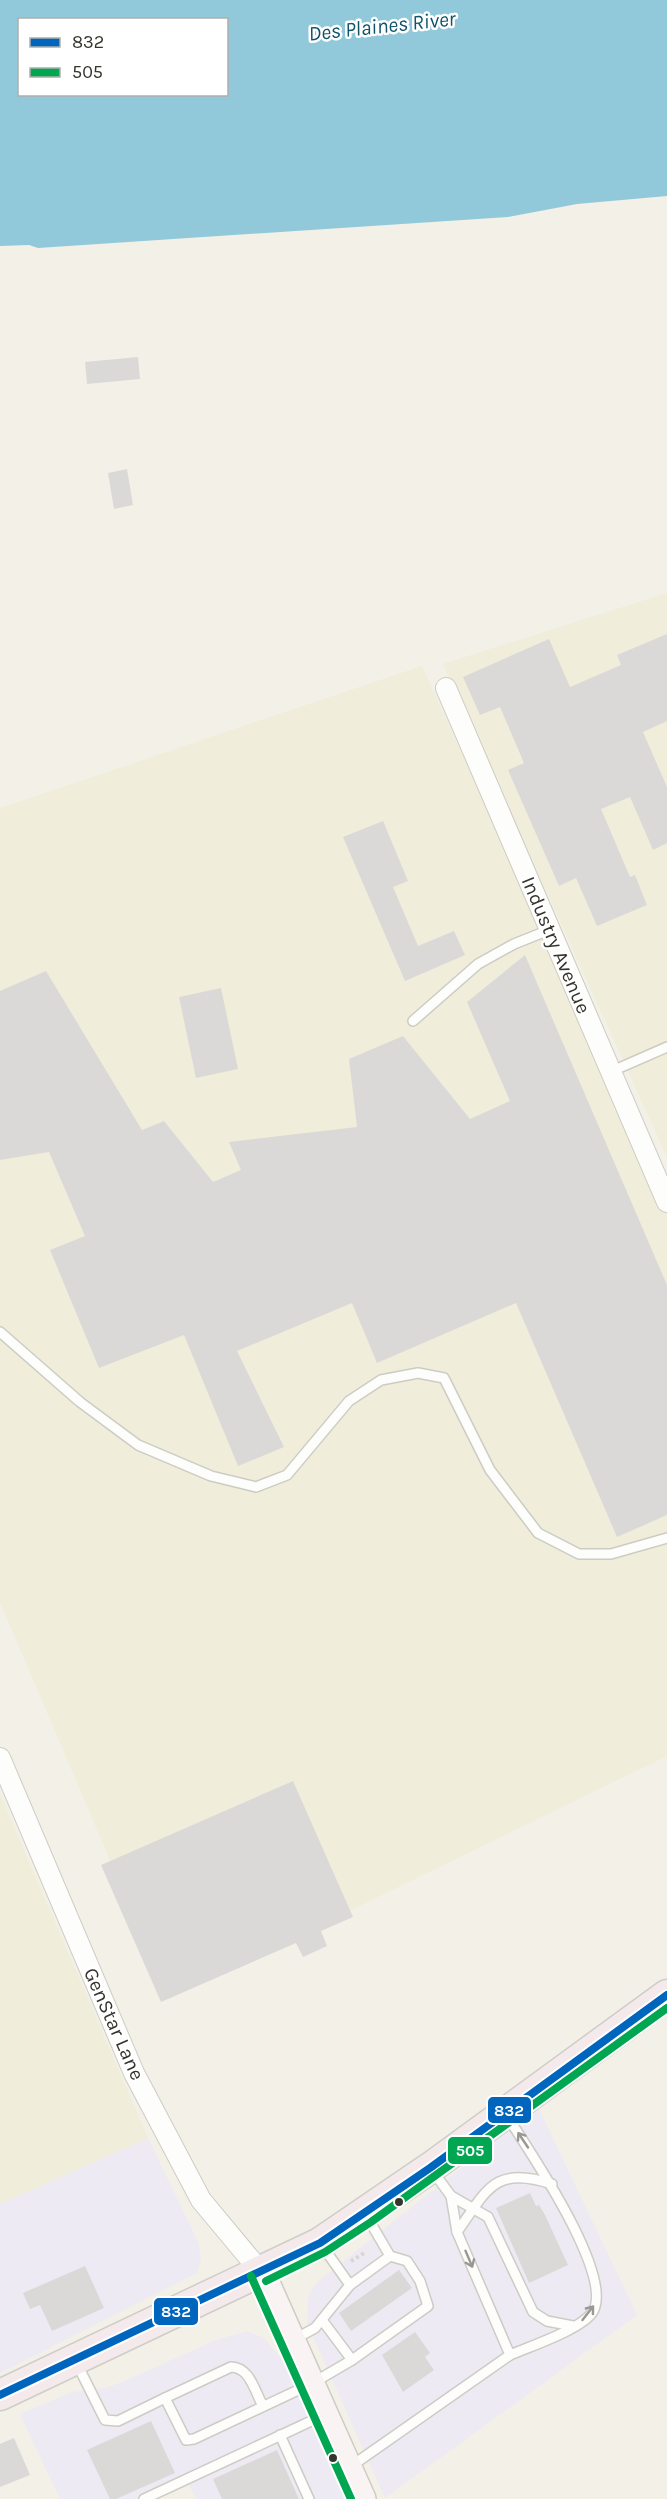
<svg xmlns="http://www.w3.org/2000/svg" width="667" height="2499" viewBox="0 0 667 2499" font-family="Karla,sans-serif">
	<rect width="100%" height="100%" fill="#f2f0e7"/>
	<g fill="#edeaf3">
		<path d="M 538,2107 L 637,2315 L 385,2498 L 307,2323 L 308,2296 L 317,2282 Z"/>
		<path d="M 148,2138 L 198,2242 L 201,2260 L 197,2273 L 0,2373 L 0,2204 Z"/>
		<path d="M 247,2331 L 264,2338 L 292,2372 L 348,2499 L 196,2499 L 188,2483 L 154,2499 L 60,2499 L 20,2414 L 72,2392 L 106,2388 L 127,2380 L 216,2340 Z"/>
	</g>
	<g fill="#f0edda">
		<path d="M 667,593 L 667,1157 L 443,664 Z"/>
		<path d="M 422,666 L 667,1203 L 667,1756 L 169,1999 L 0,1602 L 0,808 Z"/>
		<path d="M 0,1794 L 148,2138 L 0,2204 Z"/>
	</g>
	<path fill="#91c9db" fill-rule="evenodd" d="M 0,0 L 667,0 L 667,196 L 577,204 L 508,217 L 38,248 L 29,245 L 0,246 ZM 20,20 L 226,20 L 226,94 L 20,94 Z"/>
	<g fill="#dbd9d8">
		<path d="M 138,357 L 140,379 L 87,384 L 85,362 Z"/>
		<path d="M 127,469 L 133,505 L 114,509 L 108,473 Z"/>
		<path d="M 667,634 L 667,721 L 643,732 L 667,787 L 667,843 L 653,850 L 630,797 L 601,809 L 630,877 L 635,875 L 647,905 L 597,926 L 576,878 L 559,886 L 508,770 L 524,763 L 500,707 L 480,715 L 463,677 L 549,639 L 570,687 L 621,665 L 617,655 Z"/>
		<path d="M 383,821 L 408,881 L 393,887 L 418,946 L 454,931 L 465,955 L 405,981 L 343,837 Z"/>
		<path d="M 525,955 L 667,1285 L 667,1515 L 617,1537 L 516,1303 L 377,1363 L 352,1303 L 237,1351 L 284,1447 L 238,1466 L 184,1335 L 99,1368 L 50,1250 L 85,1236 L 49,1152 L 0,1160 L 0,991 L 46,971 L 142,1130 L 164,1121 L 213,1182 L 241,1170 L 229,1142 L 357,1127 L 349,1059 L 403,1036 L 470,1119 L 510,1101 L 467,1002 Z"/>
		<path d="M 221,988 L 238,1069 L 196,1078 L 179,997 Z"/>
		<path d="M 293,1781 L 353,1917 L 321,1931 L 327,1946 L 303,1957 L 296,1943 L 161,2002 L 101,1865 Z"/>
		<path d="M 530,2193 L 536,2206 L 539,2205 L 545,2215 L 568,2265 L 529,2283 L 496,2208 Z"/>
		<path d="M 85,2266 L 104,2308 L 52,2331 L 40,2305 L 30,2309 L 23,2293 Z"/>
		<path d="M 399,2270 L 412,2288 L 351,2331 L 339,2313 Z"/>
		<path d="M 415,2332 L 430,2353 L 425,2357 L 434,2370 L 403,2392 L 382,2355 Z"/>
		<path d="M 151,2421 L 175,2473 L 116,2499 L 110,2499 L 87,2450 Z"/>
		<path d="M 14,2438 L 30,2475 L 0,2487 L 0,2444 Z"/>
		<path d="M 277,2450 L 299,2499 L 222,2499 L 213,2479 Z"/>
	</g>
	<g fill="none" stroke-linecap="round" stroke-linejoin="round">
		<g stroke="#cdccc4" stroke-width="12">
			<g id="service">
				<path d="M 413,1021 L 478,964 L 514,944 L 549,930"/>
				<path d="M 610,1072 L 667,1047"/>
				<path d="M 0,1332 L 80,1402 L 138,1445 L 211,1476 L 256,1487 L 287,1475 L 349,1401 L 381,1380 L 418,1373 L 444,1378 L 490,1470 L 538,1533 L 579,1554 L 611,1554 L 667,1538"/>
				<path d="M 432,2170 L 451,2196 L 457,2232 L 510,2355 C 531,2346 579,2330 592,2313 C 617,2278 528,2149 507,2116"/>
				<path d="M 451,2196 L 488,2217 L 533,2312 L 547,2321 L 573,2326"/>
				<path d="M 457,2232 C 487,2190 494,2165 552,2184"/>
				<path d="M 350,2285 L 390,2256"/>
				<path d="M 322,2320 L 352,2360"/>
				<path d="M 293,2340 L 315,2328 L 350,2285 L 323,2247"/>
				<path d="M 76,2362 L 105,2420 L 118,2421 L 165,2398 L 186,2440 L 194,2439 L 311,2384 L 352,2360 L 428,2306 L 420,2281 L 407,2261 L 390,2256 L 366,2215"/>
				<path d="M 165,2398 L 231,2367 C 250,2367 255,2392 263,2406"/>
				<path d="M 280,2435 L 309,2499"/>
				<path d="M 350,2467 L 510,2355"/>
				<path d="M 144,2499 L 322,2416"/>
			</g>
		</g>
		<g stroke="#cdccc4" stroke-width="22">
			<g id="minor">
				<path d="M 446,688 L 667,1202"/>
				<path d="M 0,1758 L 134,2073 L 201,2200 L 261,2272"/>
			</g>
		</g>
		<g stroke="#cdccc4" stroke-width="30">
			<path id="secondary" d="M 261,2272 L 362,2499"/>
		</g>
		<g stroke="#cecdc8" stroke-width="33">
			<path id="primary" d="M 0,2395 L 320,2243 L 430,2168 L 667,1995"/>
		</g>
		<path stroke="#d6d6d3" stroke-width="4" stroke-dasharray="3 3" stroke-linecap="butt" d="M 351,2261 L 366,2252"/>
		<use href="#service" stroke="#fdfdfb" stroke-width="9"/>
		<use href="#minor" stroke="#fdfdfb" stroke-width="20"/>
		<use href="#secondary" stroke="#f9f3f3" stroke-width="27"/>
		<use href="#primary" stroke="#f5eaeb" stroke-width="30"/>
		<g stroke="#fff" stroke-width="12">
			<path id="bus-1" d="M 0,2395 L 320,2243 L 430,2168 L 667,1995"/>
		</g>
		<g stroke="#fff" stroke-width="12">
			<g id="bus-2">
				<path d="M 251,2276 L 351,2499"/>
				<path d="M 266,2281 L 325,2252 L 371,2222 L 667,2008"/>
			</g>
		</g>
		<use href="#bus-1" stroke="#0065bd" stroke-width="8"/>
		<use href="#bus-2" stroke="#00a651" stroke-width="8"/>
	</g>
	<defs><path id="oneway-shaft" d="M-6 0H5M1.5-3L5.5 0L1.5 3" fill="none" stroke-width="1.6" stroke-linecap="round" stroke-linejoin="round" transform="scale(1.5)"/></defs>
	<g stroke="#999894">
		<use href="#oneway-shaft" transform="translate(523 2140) rotate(-124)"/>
		<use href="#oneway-shaft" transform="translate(469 2259) rotate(67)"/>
		<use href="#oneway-shaft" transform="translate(588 2313) rotate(-52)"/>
	</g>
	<g fill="#35342d" stroke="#fff" stroke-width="2">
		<circle cx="399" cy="2202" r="5"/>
		<circle cx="333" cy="2458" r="5"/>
	</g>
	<g text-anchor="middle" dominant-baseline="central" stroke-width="5" stroke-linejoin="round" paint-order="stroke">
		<g font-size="20" fill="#35342d" stroke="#fff">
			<text transform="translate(556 945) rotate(67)">Industry Avenue</text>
			<text transform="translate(114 2024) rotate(66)">GenStar Lane</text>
		</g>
		<g font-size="21" font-style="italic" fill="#0e5368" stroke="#fff">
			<text transform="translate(382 26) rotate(-6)">Des Plaines River</text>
		</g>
	</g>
	<g stroke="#fff" stroke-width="2">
		<rect x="487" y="2096" width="45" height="28" rx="6" fill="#0065bd"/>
		<rect x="447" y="2136" width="46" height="29" rx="6" fill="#00a651"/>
		<rect x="153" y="2297" width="46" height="29" rx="6" fill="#0065bd"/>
	</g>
	<g font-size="16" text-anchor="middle" font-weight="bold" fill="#fff">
		<text x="509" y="2116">832</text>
		<text x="470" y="2156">505</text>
		<text x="176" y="2317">832</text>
	</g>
	<rect x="18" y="18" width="210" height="78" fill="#ffffff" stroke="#aeaeab" stroke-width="1.5"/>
	<rect x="30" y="38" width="30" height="9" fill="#0065bd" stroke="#aeaeab" stroke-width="1.5"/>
	<text x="72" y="48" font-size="18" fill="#35342d">832</text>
	<rect x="30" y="68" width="30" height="9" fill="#00a651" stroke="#aeaeab" stroke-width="1.5"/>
	<text x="72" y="78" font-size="18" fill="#35342d">505</text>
</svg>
